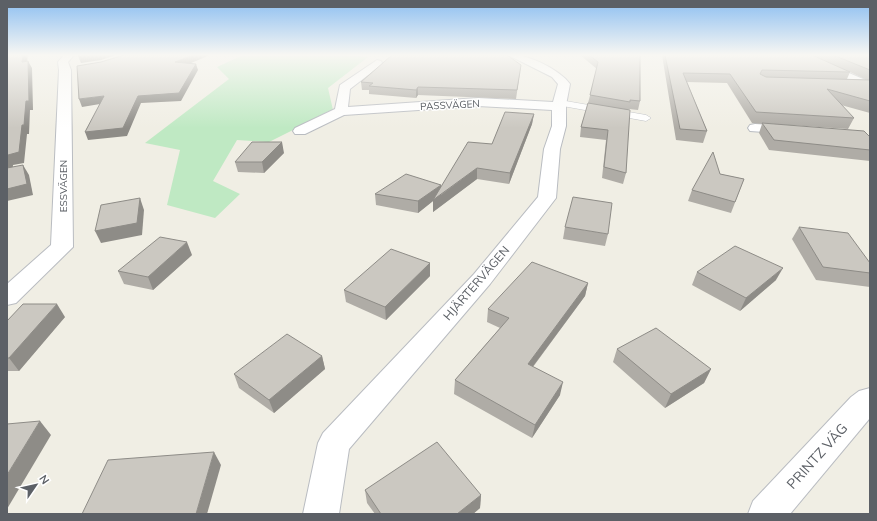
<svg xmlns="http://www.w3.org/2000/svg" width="877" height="521" viewBox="0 0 877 521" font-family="Mulish,sans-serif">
	<rect width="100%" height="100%" fill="#f0eee4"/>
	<path fill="#bfe9c3" d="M 243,55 L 346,55 L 368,57 L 328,88 L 333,110 L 269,142 L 237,140 L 213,181 L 240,194 L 215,218 L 167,205 L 180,150 L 145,143 L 229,79 L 217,67 Z"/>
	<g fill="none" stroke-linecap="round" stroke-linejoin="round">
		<g stroke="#b9bcc1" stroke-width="1">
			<path id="lane" d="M 560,100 L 646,115 L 651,118 L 646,121 L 557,105 L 557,101 Z"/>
		</g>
		<g stroke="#b9bcc1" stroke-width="2">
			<g id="street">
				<path d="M 64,55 L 74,55 L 68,62 L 71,70 L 73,247 L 16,303 L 7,305 L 7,284 L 51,245 L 59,70 L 58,62 Z"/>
				<path d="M 508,55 C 526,53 559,69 570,84 L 566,105 L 566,126 L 560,149 L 556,198 L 490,284 L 349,449 L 339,514 L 303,514 L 318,443 L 323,433 L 474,274 L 538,197 L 544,149 L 552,126 L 552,110 L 478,106 L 344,115 L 305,134 L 295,134 L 293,131 L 295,128 L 335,109 L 340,85 L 377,60 L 381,61 L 382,63 L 381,65 L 350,89 L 348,107 L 478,98 L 553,102 L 558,84 L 552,77 Z"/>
				<path d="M 794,55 L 807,55 L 870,82 L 870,88 L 864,88 Z"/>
				<path d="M 755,124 L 790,126 L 795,127 L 797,130 L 795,133 L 790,134 L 750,131 L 748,128 L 750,125 Z"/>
				<path d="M 870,388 L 870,418 L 790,514 L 748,514 L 753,501 L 851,397 L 859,391 Z"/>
			</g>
		</g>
		<use href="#lane" fill="#fff" fill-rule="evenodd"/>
		<use href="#street" fill="#fff" fill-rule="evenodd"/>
	</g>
	<g fill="#afaca6" fill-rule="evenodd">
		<path d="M 580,55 L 640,55 L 640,101 L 638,110 L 629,109 L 628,110 L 626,173 L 623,184 L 602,178 L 606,140 L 580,137 L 581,127 L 588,103 L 597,69 Z"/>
		<path d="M 662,55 L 870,55 L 870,113 L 841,105 L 854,118 L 848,129 L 789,125 L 870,137 L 870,161 L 769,150 L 759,133 L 762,124 L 752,123 L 727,83 L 687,82 L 707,131 L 703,143 L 676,140 ZM 850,72 L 867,80 L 847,79 Z"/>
		<path d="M 521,65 L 516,99 L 418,95 L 416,98 L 369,94 L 369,90 L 362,90 L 361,82 Z"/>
		<path d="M 534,114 L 532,124 L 509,184 L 477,179 L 433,212 L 433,201 L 418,213 L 376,205 L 375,194 L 441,188 L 492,144 Z"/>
		<path d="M 284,153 L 264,173 L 238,172 L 235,162 Z"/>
		<path d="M 720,174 L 744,179 L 731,213 L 688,201 L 692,190 Z"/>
		<path d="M 565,227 L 608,234 L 605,246 L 563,239 Z"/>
		<path d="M 799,227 L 870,263 L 870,287 L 816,280 L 792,239 Z"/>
		<path d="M 192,255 L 153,290 L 124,284 L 118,271 Z"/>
		<path d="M 430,263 L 430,276 L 386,320 L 346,302 L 344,290 Z"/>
		<path d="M 697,272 L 776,280 L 740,311 L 692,285 Z"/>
		<path d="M 588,283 L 585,296 L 533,367 L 560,395 L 532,438 L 454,394 L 455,380 L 500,328 L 487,322 L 488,309 Z"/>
		<path d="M 65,317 L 19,371 L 7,371 L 7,321 Z"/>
		<path d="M 617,349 L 711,369 L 704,383 L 665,408 L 613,362 Z"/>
		<path d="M 322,356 L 325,369 L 274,413 L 239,388 L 234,374 Z"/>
		<path d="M 365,490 L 481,495 L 480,508 L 473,514 L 375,514 L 367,503 Z"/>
	</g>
	<g fill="#8e8c87">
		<path d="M 23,55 L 28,55 L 26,69 L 22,62 Z"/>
		<path d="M 90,55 L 116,55 L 101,60 L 81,63 L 78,56 Z"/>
		<path d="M 194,55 L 210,55 L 177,69 L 175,62 Z"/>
		<path d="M 28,61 L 32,68 L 33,110 L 30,110 L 29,134 L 27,134 L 24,163 L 13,165 L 12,179 L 7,170 L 8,155 Z"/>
		<path d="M 196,64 L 198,70 L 181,101 L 141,103 L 127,136 L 88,140 L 85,132 L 138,96 Z"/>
		<path d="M 418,87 L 418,95 L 416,98 L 416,90 Z"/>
		<path d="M 104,96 L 106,103 L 82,107 L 79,99 Z"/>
		<path d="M 534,114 L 532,124 L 509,184 L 510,173 Z"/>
		<path d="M 282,142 L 284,153 L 264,173 L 262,162 Z"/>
		<path d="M 23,165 L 29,175 L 33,195 L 7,201 L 7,189 Z"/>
		<path d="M 477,168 L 477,179 L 433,212 L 433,201 L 418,213 L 418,201 L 441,185 L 441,195 Z"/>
		<path d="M 140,198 L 144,210 L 142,235 L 101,243 L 95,231 Z"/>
		<path d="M 187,242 L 192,255 L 153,290 L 148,277 Z"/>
		<path d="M 430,263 L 430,276 L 386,320 L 385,307 Z"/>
		<path d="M 783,268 L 776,280 L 740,311 L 746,298 Z"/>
		<path d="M 588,283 L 585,296 L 525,377 L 528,364 Z"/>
		<path d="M 57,304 L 65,317 L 19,371 L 9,358 Z"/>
		<path d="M 322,356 L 325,369 L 274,413 L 269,400 Z"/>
		<path d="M 711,369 L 704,383 L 665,408 L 671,394 Z"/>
		<path d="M 563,382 L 560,395 L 532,438 L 535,425 Z"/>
		<path d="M 40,421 L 51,435 L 7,509 L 7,475 Z"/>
		<path d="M 214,452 L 221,465 L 207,514 L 196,514 Z"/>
		<path d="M 481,495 L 480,508 L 473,514 L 457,514 Z"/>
	</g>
	<g fill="#cbc8c1" stroke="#8e8c87">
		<path d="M 7,55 L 23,55 L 22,62 L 28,61 L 29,101 L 26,101 L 24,125 L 22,125 L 19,152 L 8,155 L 7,161 Z"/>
		<path d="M 80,55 L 90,55 L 78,56 Z"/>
		<path d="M 124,55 L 194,55 L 175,62 L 196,64 L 179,93 L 138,96 L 123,128 L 85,132 L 104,96 L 79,99 L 77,66 L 101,62 Z"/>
		<path d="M 392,55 L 507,55 L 521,65 L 517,90 L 418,87 L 416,90 L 369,86 L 373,83 L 361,82 Z"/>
		<path d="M 589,55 L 640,55 L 640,101 L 630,100 L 630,102 L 590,95 L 598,62 Z"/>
		<path d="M 665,55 L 812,55 L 850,72 L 762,70 L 760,74 L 766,77 L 870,80 L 870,101 L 827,89 L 854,118 L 756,112 L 730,74 L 683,73 L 707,131 L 680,129 Z"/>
		<path d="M 833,55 L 870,55 L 870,70 Z"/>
		<path d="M 588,103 L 630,110 L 626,173 L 604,167 L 608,130 L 581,127 Z"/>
		<path d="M 505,112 L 534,114 L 510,173 L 477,168 L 433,200 L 468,142 L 492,144 Z"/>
		<path d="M 762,123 L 864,131 L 870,137 L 870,150 L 774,140 Z"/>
		<path d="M 252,142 L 282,142 L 262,162 L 235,162 Z"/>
		<path d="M 713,152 L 720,174 L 744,179 L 735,202 L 692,190 Z"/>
		<path d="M 23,165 L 27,184 L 7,189 L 7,168 Z"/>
		<path d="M 406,174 L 441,185 L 418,201 L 375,194 Z"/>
		<path d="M 573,197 L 612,203 L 608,234 L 565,227 Z"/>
		<path d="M 140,198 L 137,223 L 95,231 L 101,205 Z"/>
		<path d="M 799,227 L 848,233 L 870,263 L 870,273 L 823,267 Z"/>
		<path d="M 160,237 L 187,242 L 148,277 L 118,271 Z"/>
		<path d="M 735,246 L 783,268 L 746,298 L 697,272 Z"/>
		<path d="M 391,249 L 430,263 L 385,307 L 344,290 Z"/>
		<path d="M 532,262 L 588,283 L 528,364 L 563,382 L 535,425 L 455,380 L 509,318 L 488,309 Z"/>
		<path d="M 23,304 L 57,304 L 9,358 L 7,358 L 7,321 Z"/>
		<path d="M 656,328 L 711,369 L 671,394 L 617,349 Z"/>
		<path d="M 287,334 L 322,356 L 269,400 L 234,374 Z"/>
		<path d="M 40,421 L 7,475 L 7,424 Z"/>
		<path d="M 437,442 L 481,495 L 457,514 L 381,514 L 365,490 Z"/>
		<path d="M 214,452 L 196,514 L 82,514 L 108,460 Z"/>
	</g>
	<linearGradient id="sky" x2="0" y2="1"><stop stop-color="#8dbff1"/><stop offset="0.43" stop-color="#f8f7f3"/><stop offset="1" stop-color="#f8f7f3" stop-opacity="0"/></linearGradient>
	<rect width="877" height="128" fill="url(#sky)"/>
	<g text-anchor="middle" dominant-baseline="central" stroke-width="3" stroke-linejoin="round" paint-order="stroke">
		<g font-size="10" fill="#5c6066" stroke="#fff">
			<text transform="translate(450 105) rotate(-3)">PASSVÄGEN</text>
			<text transform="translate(63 186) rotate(-90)">ESSVÄGEN</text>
		</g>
		<g font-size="12" fill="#5c6066" stroke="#fff">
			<text transform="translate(476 283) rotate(-49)">HJÄRTERVÄGEN</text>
		</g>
		<g font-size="14" fill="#5c6066" stroke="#fff">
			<text transform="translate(817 456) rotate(-48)">PRINTZ VÄG</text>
		</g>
	</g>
	<rect width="877" height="521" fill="none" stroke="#5c6066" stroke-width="16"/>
	<g transform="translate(36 485) rotate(56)" stroke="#ffffff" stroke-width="3" paint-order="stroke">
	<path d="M0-3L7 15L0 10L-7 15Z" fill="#5c6066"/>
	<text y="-6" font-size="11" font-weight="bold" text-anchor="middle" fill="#5c6066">N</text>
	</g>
</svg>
